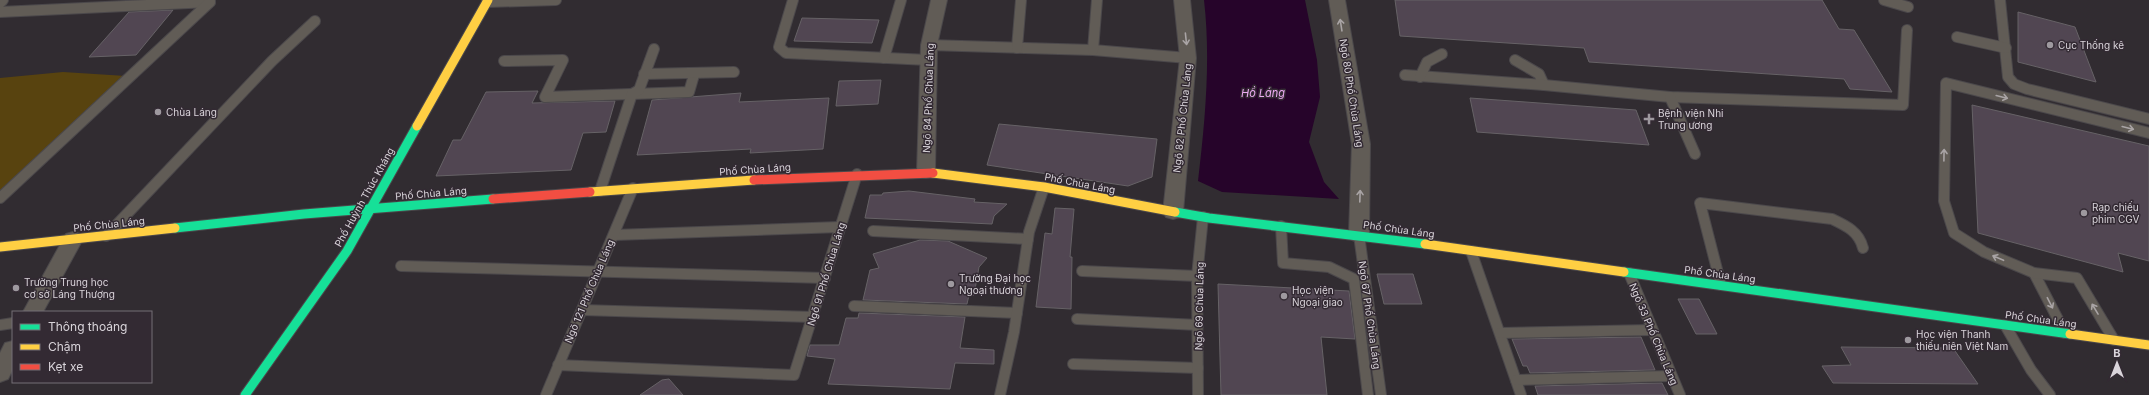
<svg xmlns="http://www.w3.org/2000/svg" width="2149" height="395" viewBox="0 0 2149 395" font-family="Inter,sans-serif">
	<rect width="100%" height="100%" fill="#312c31"/>
	<path fill="#58430f" d="M 63,72 L 126,76 L 0,194 L 0,78 Z"/>
	<path fill="#26042a" d="M 1204,0 L 1305,0 L 1317,60 L 1320,97 L 1309,142 L 1324,182 L 1339,199 L 1222,192 L 1198,181 C 1205,121 1211,60 1204,0 Z"/>
	<g fill="#514652" stroke="#666266">
		<path d="M 1395,0 L 1822,0 L 1839,29 L 1854,30 L 1892,92 L 1850,89 L 1844,79 L 1589,62 L 1584,48 L 1400,36 Z"/>
		<path d="M 173,10 L 136,55 L 89,57 L 129,12 Z"/>
		<path d="M 2018,12 L 2075,27 L 2096,82 L 2018,62 Z"/>
		<path d="M 802,18 L 879,20 L 872,43 L 794,41 Z"/>
		<path d="M 881,80 L 878,104 L 836,106 L 839,81 Z"/>
		<path d="M 538,91 L 532,103 L 615,101 L 606,132 L 583,133 L 571,170 L 436,176 L 453,140 L 461,140 L 486,92 Z"/>
		<path d="M 741,93 L 739,102 L 829,98 L 823,149 L 750,153 L 751,149 L 637,155 L 652,100 Z"/>
		<path d="M 1470,98 L 1636,110 L 1649,145 L 1477,132 Z"/>
		<path d="M 1972,105 L 2149,146 L 2149,261 L 2118,253 L 2123,272 L 1978,233 Z"/>
		<path d="M 999,124 L 1157,139 L 1152,177 L 1128,186 L 987,165 Z"/>
		<path d="M 909,191 L 975,199 L 974,202 L 1007,204 L 994,216 L 992,224 L 865,218 L 870,195 L 882,195 L 883,193 Z"/>
		<path d="M 1055,208 L 1074,209 L 1070,257 L 1072,257 L 1071,309 L 1036,307 L 1045,233 L 1052,234 Z"/>
		<path d="M 920,240 L 948,241 L 987,258 L 979,267 L 974,295 L 969,295 L 967,304 L 863,300 L 870,270 L 879,268 L 873,254 Z"/>
		<path d="M 1377,274 L 1413,274 L 1422,304 L 1384,304 Z"/>
		<path d="M 1218,284 L 1349,291 L 1355,339 L 1321,337 L 1327,395 L 1221,395 Z"/>
		<path d="M 1678,299 L 1699,299 L 1717,334 L 1696,334 Z"/>
		<path d="M 859,313 L 965,317 L 960,348 L 994,350 L 994,364 L 955,363 L 950,389 L 828,384 L 835,359 L 807,356 L 810,345 L 839,345 L 846,318 L 858,318 Z"/>
		<path d="M 1641,337 L 1655,370 L 1530,373 L 1527,366 L 1523,366 L 1512,339 Z"/>
		<path d="M 1841,347 L 1953,348 L 1978,384 L 1833,383 L 1822,366 L 1851,365 Z"/>
		<path d="M 669,379 L 683,395 L 640,395 L 662,380 Z"/>
		<path d="M 1662,383 L 1668,395 L 1538,395 L 1535,386 Z"/>
	</g>
	<g fill="none" stroke-linecap="round" stroke-linejoin="round">
		<g stroke="#4b484b" stroke-width="12">
			<g id="lane">
				<path d="M 793,0 L 779,47 L 786,53 L 928,60"/>
				<path d="M 1884,0 L 1908,7"/>
				<path d="M 2000,0 L 2008,77 L 2014,84 L 2027,89 L 2149,119"/>
				<path d="M 487,2 L 556,0"/>
				<path d="M 0,3 L 3,0"/>
				<path d="M 0,12 L 210,2"/>
				<path d="M 1957,37 L 2006,48"/>
				<path d="M 929,45 L 1093,50 L 1188,58"/>
				<path d="M 1017,48 L 1021,0"/>
				<path d="M 1093,50 L 1097,0"/>
				<path d="M 884,58 L 901,0"/>
				<path d="M 1515,60 L 1539,74 L 1544,85"/>
				<path d="M 504,61 L 563,60 L 545,97 L 689,92 L 694,75"/>
				<path d="M 644,74 L 734,72"/>
				<path d="M 1405,75 L 1544,85 L 1670,97 L 1903,105 L 1907,30"/>
				<path d="M 1420,77 L 1427,62 L 1442,54"/>
				<path d="M 1670,97 L 1695,154"/>
				<path d="M 600,191 L 632,94 L 639,90 L 654,49"/>
				<path d="M 0,198 L 210,2"/>
				<path d="M 1281,226 L 1283,263 L 1329,267 L 1354,279 L 1368,395"/>
				<path d="M 873,231 L 1028,239"/>
				<path d="M 614,235 L 840,227"/>
				<path d="M 1359,235 L 1381,395"/>
				<path d="M 106,236 L 272,61 L 315,21"/>
				<path d="M 1471,251 L 1521,395"/>
				<path d="M 401,266 L 825,278"/>
				<path d="M 1082,271 L 1197,276"/>
				<path d="M 1629,273 L 1680,395"/>
				<path d="M 2034,273 L 2065,333"/>
				<path d="M 1721,285 L 1700,203 L 1832,219 C 1847,226 1859,232 1863,248"/>
				<path d="M 854,306 L 1017,313"/>
				<path d="M 582,310 L 813,317"/>
				<path d="M 1077,319 L 1198,325"/>
				<path d="M 0,325 L 13,323"/>
				<path d="M 2005,325 L 2031,370 L 2050,395"/>
				<path d="M 1500,333 L 1652,330"/>
				<path d="M 2114,340 L 2077,278 L 2034,273 L 1984,252 L 1954,233 L 1944,201 L 1946,83 L 2149,133"/>
				<path d="M 1073,364 L 1198,368"/>
				<path d="M 558,365 L 794,375 L 857,174"/>
				<path d="M 1516,380 L 1671,376"/>
				<path d="M 546,395 L 633,188"/>
				<path d="M 1000,395 L 1014,332 L 1029,232 L 1044,187"/>
				<path d="M 1198,395 L 1197,276 L 1203,217"/>
			</g>
		</g>
		<g stroke="#4b484b" stroke-width="2">
			<g id="street">
				<path d="M 931,0 L 947,0 L 937,45 L 935,172 L 933,176 L 926,178 L 919,176 L 917,172 L 921,45 Z"/>
				<path d="M 1174,0 L 1190,0 L 1196,58 L 1183,212 L 1180,217 L 1173,219 L 1166,217 L 1163,212 L 1180,58 Z"/>
				<path d="M 1329,0 L 1345,0 L 1370,144 L 1369,235 L 1366,240 L 1359,242 L 1352,240 L 1349,235 L 1352,144 Z"/>
				<path d="M 73,232 L 80,234 L 83,239 L 43,312 L 23,312 L 66,234 Z"/>
				<path d="M 13,341 L 13,369 L 8,379 L 0,382 L 0,353 L 5,343 Z"/>
			</g>
		</g>
		<g stroke="#4b484b" stroke-width="11">
			<g id="fast">
				<path d="M 1175,212 L 1209,218 L 1425,244"/>
				<path d="M 175,228 L 304,214 L 493,199"/>
				<path d="M 1624,272 L 2070,334"/>
				<path d="M 245,395 L 347,251 L 417,126"/>
			</g>
		</g>
		<g stroke="#4b484b" stroke-width="11">
			<g id="slow">
				<path d="M 417,126 L 488,0"/>
				<path d="M 933,173 L 1044,187 L 1175,212"/>
				<path d="M 590,192 L 754,180"/>
				<path d="M 1425,244 L 1624,272"/>
				<path d="M 0,247 L 175,228"/>
				<path d="M 2070,334 L 2149,345"/>
			</g>
		</g>
		<g stroke="#4b484b" stroke-width="11">
			<g id="jam">
				<path d="M 754,180 L 933,173"/>
				<path d="M 493,199 L 590,192"/>
			</g>
		</g>
		<use href="#lane" stroke="#615c56" stroke-width="10"/>
		<use href="#street" fill="#615c56" fill-rule="evenodd"/>
		<use href="#fast" stroke="#16e098" stroke-width="9"/>
		<use href="#slow" stroke="#ffcf43" stroke-width="9"/>
		<use href="#jam" stroke="#f24e42" stroke-width="9"/>
	</g>
	<defs><path id="oneway-shaft" d="M-6 0H5M1.5-3L5.5 0L1.5 3" fill="none" stroke-width="1.6" stroke-linecap="round" stroke-linejoin="round"/></defs>
	<g stroke="#a9a4a5">
		<use href="#oneway-shaft" transform="translate(1341 25) rotate(-99)"/>
		<use href="#oneway-shaft" transform="translate(1186 39) rotate(84)"/>
		<use href="#oneway-shaft" transform="translate(2002 97) rotate(14)"/>
		<use href="#oneway-shaft" transform="translate(2128 128) rotate(14)"/>
		<use href="#oneway-shaft" transform="translate(1944 155) rotate(-89)"/>
		<use href="#oneway-shaft" transform="translate(1360 196) rotate(-88)"/>
		<use href="#oneway-shaft" transform="translate(1998 258) rotate(-157)"/>
		<use href="#oneway-shaft" transform="translate(2050 303) rotate(63)"/>
		<use href="#oneway-shaft" transform="translate(2095 309) rotate(-121)"/>
	</g>
	<g fill="#9e999f" stroke="#332a33" stroke-width="1.5">
		<circle cx="2050" cy="45" r="4"/>
		<circle cx="158" cy="112" r="4"/>
		<path d="M1647 113h4v4h4v4h-4v4h-4v-4h-4v-4h4z"/>
		<circle cx="2084" cy="213" r="4"/>
		<circle cx="951" cy="284" r="4"/>
		<circle cx="16" cy="288" r="4"/>
		<circle cx="1284" cy="296" r="4"/>
		<circle cx="1908" cy="340" r="4"/>
	</g>
	<g text-anchor="middle" dominant-baseline="central" stroke-width="3" stroke-linejoin="round" paint-order="stroke">
		<g font-size="10" fill="#d9d4da" stroke="#332a33" text-anchor="start">
			<text x="2058" y="45">Cục Thống kê</text>
			<text x="166" y="112">Chùa Láng</text>
			<text x="1658" y="113">Bệnh viện Nhi<tspan x="1658" dy="12">Trung ương</tspan></text>
			<text x="2092" y="207">Rạp chiếu<tspan x="2092" dy="12">phim CGV</tspan></text>
			<text x="959" y="278">Trường Đại học<tspan x="959" dy="12">Ngoại thương</tspan></text>
			<text x="24" y="282">Trường Trung học<tspan x="24" dy="12">cơ sở Láng Thượng</tspan></text>
			<text x="1292" y="290">Học viện<tspan x="1292" dy="12">Ngoại giao</tspan></text>
			<text x="1916" y="334">Học viện Thanh<tspan x="1916" dy="12">thiếu niên Việt Nam</tspan></text>
		</g>
		<g font-size="10" fill="#d9d4da" stroke="#332a33">
			<text transform="translate(1352 93) rotate(81)">Ngõ 80 Phố Chùa Láng</text>
			<text transform="translate(928 98) rotate(-88)">Ngõ 84 Phố Chùa Láng</text>
			<text transform="translate(1182 118) rotate(-84)">Ngõ 82 Phố Chùa Láng</text>
			<text transform="translate(755 169) rotate(-4)">Phố Chùa Láng</text>
			<text transform="translate(1080 183) rotate(11)">Phố Chùa Láng</text>
			<text transform="translate(431 193) rotate(-5)">Phố Chùa Láng</text>
			<text transform="translate(364 197) rotate(-61)">Phố Huỳnh Thúc Kháng</text>
			<text transform="translate(109 224) rotate(-6)">Phố Chùa Láng</text>
			<text transform="translate(1399 229) rotate(8)">Phố Chùa Láng</text>
			<text transform="translate(826 274) rotate(-73)">Ngõ 91 Phố Chùa Láng</text>
			<text transform="translate(1720 274) rotate(8)">Phố Chùa Láng</text>
			<text transform="translate(589 291) rotate(-67)">Ngõ 121 Phố Chùa Láng</text>
			<text transform="translate(1199 306) rotate(-89)">Ngõ 69 Chùa Láng</text>
			<text transform="translate(1370 315) rotate(82)">Ngõ 67 Phố Chùa Láng</text>
			<text transform="translate(2041 319) rotate(8)">Phố Chùa Láng</text>
			<text transform="translate(1654 334) rotate(67)">Ngõ 33 Phố Chùa Láng</text>
		</g>
		<g font-size="11" font-style="italic" fill="#edacf3" stroke="#332a33">
			<text x="1263" y="93">Hồ Láng</text>
		</g>
	</g>
	<rect x="12" y="311" width="140" height="72" fill="#332a33" stroke="#756e76"/>
	<rect x="20" y="324" width="20" height="6" fill="#16e098" stroke="#756e76"/>
	<text x="48" y="331" font-size="12" fill="#d9d4da">Thông thoáng</text>
	<rect x="20" y="344" width="20" height="6" fill="#ffcf43" stroke="#756e76"/>
	<text x="48" y="351" font-size="12" fill="#d9d4da">Chậm</text>
	<rect x="20" y="364" width="20" height="6" fill="#f24e42" stroke="#756e76"/>
	<text x="48" y="371" font-size="12" fill="#d9d4da">Kẹt xe</text>
	<g transform="translate(2117 363)" stroke="#332a33" stroke-width="3" paint-order="stroke">
	<path d="M0-3L7 15L0 10L-7 15Z" fill="#d9d4da"/>
	<text y="-6" font-size="11" font-weight="bold" text-anchor="middle" fill="#d9d4da">B</text>
	</g>
</svg>
